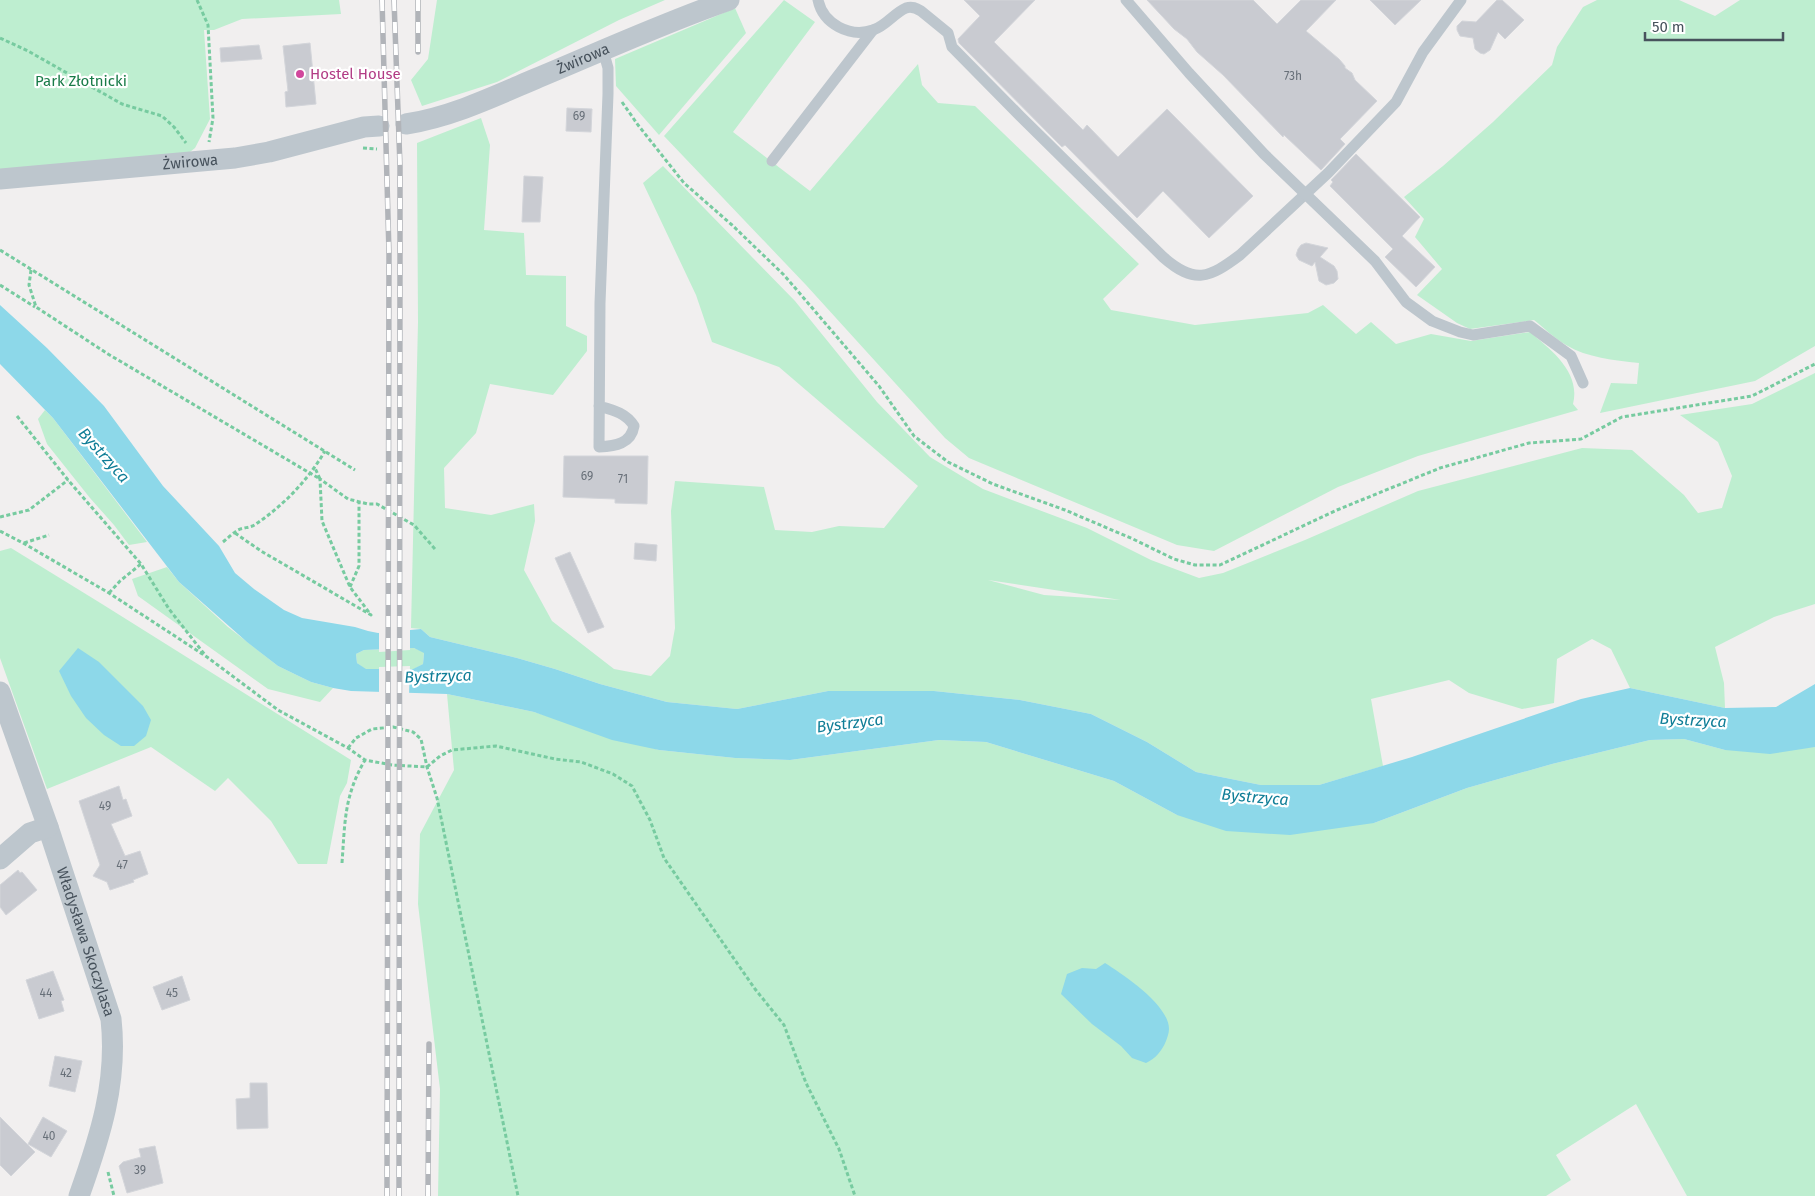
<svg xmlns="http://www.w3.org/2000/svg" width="1815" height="1196" viewBox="0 0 1815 1196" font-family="'Fira Sans',sans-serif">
	<rect width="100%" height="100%" fill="#f1efef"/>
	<g fill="#beeed0" fill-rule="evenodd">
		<path d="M 0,0 L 339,0 L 341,14 L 242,19 L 214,30 L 204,30 L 210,119 L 195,148 L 186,155 L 0,171 Z"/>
		<path d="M 437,0 L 665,0 L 619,20 L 497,82 L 422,106 L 411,80 L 428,59 Z"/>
		<path d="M 784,0 L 815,22 L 733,132 L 810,191 L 918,64 L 922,85 L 938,103 L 975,106 L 1139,264 L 1103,299 L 1111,310 L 1195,325 L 1308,313 L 1323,305 L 1356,334 L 1371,322 L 1396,344 L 1431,334 L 1471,341 L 1530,332 C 1551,350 1581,372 1573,404 L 1578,410 L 1418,456 L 1338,487 L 1214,551 L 1177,545 L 969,458 L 945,438 L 806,285 L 664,136 Z"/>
		<path d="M 1597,0 L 1679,0 L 1715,16 L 1740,0 L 1815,0 L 1815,346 L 1755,381 L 1600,413 L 1611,383 L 1637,384 L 1639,363 C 1613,360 1588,358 1566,345 C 1554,338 1544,328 1534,320 L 1470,329 L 1457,323 L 1417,295 L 1442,269 L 1415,237 L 1424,219 L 1404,197 L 1443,166 L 1493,122 L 1552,65 L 1557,47 L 1583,7 Z"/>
		<path d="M 735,8 L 746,33 L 659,135 L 616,86 L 615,59 Z"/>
		<path d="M 481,118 L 490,145 L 484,230 L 524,233 L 526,275 L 566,276 L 566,326 L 587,336 L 587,351 L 553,395 L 490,384 L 476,433 L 444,468 L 445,508 L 491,515 L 534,504 L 535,521 L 524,570 L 552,621 L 614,669 L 651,676 L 670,656 L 675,628 L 671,511 L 675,481 L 764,487 L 775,530 L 812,532 L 839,526 L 884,528 L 918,486 L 779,367 L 712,342 L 696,295 L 643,183 L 663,166 L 795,301 L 877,402 L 930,457 L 983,489 L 1087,528 L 1151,560 L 1199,578 L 1223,573 L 1305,540 L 1418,491 L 1582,448 L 1632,450 L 1684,495 L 1698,513 L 1722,508 L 1732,476 L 1718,442 L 1680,415 L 1752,404 L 1815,373 L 1815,604 L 1774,617 L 1715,647 L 1724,683 L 1725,708 L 1630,688 L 1611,649 L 1592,639 L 1557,659 L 1554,703 L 1522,709 L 1469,693 L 1449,680 L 1371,699 L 1383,766 L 1319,785 L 1261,785 L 1196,772 L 1147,742 L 1091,714 L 1020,700 L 934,691 L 828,691 L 737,709 L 667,702 L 600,684 L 555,669 L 517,658 L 430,637 L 421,629 L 411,628 L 418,322 L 417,143 ZM 988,580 L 1121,600 L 1044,595 Z"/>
		<path d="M 45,410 L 53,418 L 147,542 L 129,545 L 114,525 L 90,498 L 47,444 L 38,419 Z"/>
		<path d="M 11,548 L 102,604 L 351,760 L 347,783 L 340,796 L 327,864 L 298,864 L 271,821 L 228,778 L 215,791 L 151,747 L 47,789 L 0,658 L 0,551 Z"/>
		<path d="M 167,567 L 179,582 L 228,627 L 278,666 L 311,682 L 333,688 L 320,702 L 268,689 L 138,596 L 132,579 Z"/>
		<path d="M 414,648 L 424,652 L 423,664 L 414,669 L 365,669 L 357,663 L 356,654 L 364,650 Z"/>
		<path d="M 447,694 L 534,712 L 659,750 L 735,758 L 790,760 L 939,740 L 986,742 L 1114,781 L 1177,815 L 1374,823 L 1467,788 L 1552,764 L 1650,740 L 1684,739 L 1725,750 L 1815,747 L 1815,1196 L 1687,1196 L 1636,1104 L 1556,1155 L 1571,1180 L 1546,1196 L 438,1196 L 440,1089 L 418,904 L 420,834 L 454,770 Z"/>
	</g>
	<g fill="#8dd8e9" fill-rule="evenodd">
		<path d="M 0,305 L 47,348 L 104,406 L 163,486 L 219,546 L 235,573 L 254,589 L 284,610 L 302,618 L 355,627 L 368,631 L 378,633 L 421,629 L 430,637 L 517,658 L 555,669 L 600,684 L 667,702 L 737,709 L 828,691 L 934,691 L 1020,700 L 1091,714 L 1147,742 L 1196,772 L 1261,785 L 1319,785 L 1412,757 L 1581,699 L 1630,688 L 1725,708 L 1776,707 L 1815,684 L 1815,747 L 1770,754 L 1725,750 L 1684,739 L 1650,740 L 1552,764 L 1467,788 L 1374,823 L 1290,835 L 1226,831 L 1177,815 L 1114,781 L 986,742 L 939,740 L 790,760 L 735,758 L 659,750 L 612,740 L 534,712 L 447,694 L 351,691 L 333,688 L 311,682 L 278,666 L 247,642 L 179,582 L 53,418 L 0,364 ZM 414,648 L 424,653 L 423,664 L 413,669 L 366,669 L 357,663 L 356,654 L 364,650 Z"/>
		<path d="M 78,648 L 99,662 L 143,706 L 151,720 L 146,736 L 134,746 L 121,746 L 104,735 L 86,718 L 71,696 L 59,671 Z"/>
		<path d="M 1105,963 C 1124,975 1169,1005 1169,1029 C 1169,1033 1167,1038 1166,1041 C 1162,1051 1155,1059 1146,1063 L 1132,1058 L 1121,1046 L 1092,1024 L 1061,994 L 1067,974 L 1082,968 L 1096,969 Z"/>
	</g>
	<g fill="#f1efef">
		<path d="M 410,627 L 410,650 L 379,652 L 379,630 Z"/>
		<path d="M 410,666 L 409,695 L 379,695 L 379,667 Z"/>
	</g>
	<g fill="#c9cbd1" stroke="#d3d5da">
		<path d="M 964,0 L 1035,0 L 994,42 L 1083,130 L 1087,125 L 1118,157 L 1167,109 L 1253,196 L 1209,238 L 1163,191 L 1137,218 L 1065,145 L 1062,147 L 959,43 L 958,39 L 980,16 Z"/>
		<path d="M 1147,0 L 1253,0 L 1277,24 L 1301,0 L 1336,0 L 1306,31 L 1339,59 L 1345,66 L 1345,68 L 1352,73 L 1355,80 L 1377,101 L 1340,139 L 1345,144 L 1321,170 L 1284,135 L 1283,137 L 1223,75 L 1197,52 L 1187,39 L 1174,29 Z"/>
		<path d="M 1370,0 L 1421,0 L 1395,25 Z"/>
		<path d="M 1497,0 L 1502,0 L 1524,20 L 1505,39 L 1498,32 L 1490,50 L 1484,54 L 1480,53 L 1475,49 L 1473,38 L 1460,36 L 1457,30 L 1457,26 L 1462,21 L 1476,22 Z"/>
		<path d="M 310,43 L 316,104 L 286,107 L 285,92 L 288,91 L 283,46 Z"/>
		<path d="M 259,45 L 262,59 L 221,62 L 220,48 Z"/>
		<path d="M 567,108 L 592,109 L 591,132 L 566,131 Z"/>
		<path d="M 1356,154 L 1420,217 L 1402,236 L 1435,267 L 1416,287 L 1385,257 L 1393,249 L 1330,186 L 1333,182 L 1331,180 Z"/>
		<path d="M 524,176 L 543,177 L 540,222 L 522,222 Z"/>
		<path d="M 1306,243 L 1328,248 L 1320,257 L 1334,266 L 1337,271 L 1338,279 L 1334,283 L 1326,285 L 1319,281 L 1315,262 L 1312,266 L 1299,260 L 1296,255 L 1298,249 L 1301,245 Z"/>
		<path d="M 564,456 L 648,456 L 647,504 L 615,503 L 615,499 L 563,497 Z"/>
		<path d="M 635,543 L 657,545 L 656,561 L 634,559 Z"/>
		<path d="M 570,552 L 604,627 L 588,633 L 555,558 Z"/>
		<path d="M 119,786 L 123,800 L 126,799 L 132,816 L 111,824 L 125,856 L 140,851 L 148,874 L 133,880 L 134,882 L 110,890 L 107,882 L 93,876 L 100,865 L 79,801 Z"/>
		<path d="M 18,870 L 20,873 L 22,872 L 37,890 L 6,915 L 0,907 L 0,885 Z"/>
		<path d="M 53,971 L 64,1000 L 61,1001 L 64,1011 L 39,1019 L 26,980 Z"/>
		<path d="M 182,976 L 190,1000 L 162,1010 L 153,987 Z"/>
		<path d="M 55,1056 L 82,1061 L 75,1092 L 49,1086 Z"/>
		<path d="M 250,1083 L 267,1083 L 268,1128 L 237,1129 L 236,1099 L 250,1098 Z"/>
		<path d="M 0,1117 L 35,1152 L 11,1176 L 0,1165 Z"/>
		<path d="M 43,1117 L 67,1131 L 51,1157 L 28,1144 Z"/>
		<path d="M 155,1146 L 163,1183 L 127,1193 L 119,1166 L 123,1162 L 141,1157 L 139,1149 Z"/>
	</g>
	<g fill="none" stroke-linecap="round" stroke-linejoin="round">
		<g stroke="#77cba0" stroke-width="3" stroke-dasharray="4 2.5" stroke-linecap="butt">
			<path d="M 197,0 L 208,25 L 213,118 L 209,142"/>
			<path d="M 0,38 L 28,51 L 122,104 L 162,116 L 174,127 L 186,143"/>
			<path d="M 622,102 L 638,125 L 684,183 L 732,225 L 784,275 L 879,386 L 914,436 L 948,462 L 993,484 L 1065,510 L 1133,539 L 1174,559 L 1195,565 L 1220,565 L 1337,510 L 1440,468 L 1529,443 L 1581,439 L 1622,417 L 1752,396 L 1815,364"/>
			<path d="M 363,148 L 377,149"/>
			<path d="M 0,250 L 355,470"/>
			<path d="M 31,270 L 29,285 L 36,307 L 108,354 L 320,479 L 315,468"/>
			<path d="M 0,285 L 35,307"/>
			<path d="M 17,416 L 68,480 L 141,564 L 169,609 L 205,655"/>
			<path d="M 0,517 L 29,510 L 68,480"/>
			<path d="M 0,531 L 23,543 L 109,593 L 207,657 L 278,710 L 348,748 L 365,760 L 392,765 L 427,767 L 440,756 L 452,750 L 496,746 L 555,759 L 581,762 L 613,774 L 632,786 L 650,820 L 664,858 L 755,989 L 784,1025 L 806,1083 L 839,1149 L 855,1196"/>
			<path d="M 235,533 L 261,551 L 371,615 L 350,587 L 322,521 L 320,479 L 348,499 L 368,504 L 377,504 L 414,525 L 435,549"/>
			<path d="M 223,542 C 228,538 233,533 238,530 C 244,527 251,528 256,524 C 284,505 308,480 325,451"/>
			<path d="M 24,543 L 49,535"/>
			<path d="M 350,587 L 359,566 L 359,502"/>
			<path d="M 109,593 L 120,581 L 141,564"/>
			<path d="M 348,748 L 356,738 L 372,729 L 393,727 L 413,732 L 421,739 L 427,767 L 437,798 L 518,1196"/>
			<path d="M 342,863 C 345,822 344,796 365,760"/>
			<path d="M 108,1172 L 114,1196"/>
		</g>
		<g stroke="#bdc6cd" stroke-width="11">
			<path d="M 818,0 C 823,24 850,38 873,30 C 886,26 894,13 906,8 C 912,6 916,8 921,11 L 948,33 L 952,47 L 1020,116 L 1163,257 C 1195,285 1209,278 1240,255 L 1328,173 L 1396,102 L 1423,52 L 1461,0"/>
			<path d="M 1126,0 L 1189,73 L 1264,154 L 1375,261 L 1406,302 L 1432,321 L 1460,332 L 1473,335 L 1530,326 L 1571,356 L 1583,383"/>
			<path d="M 772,161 L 873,30"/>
			<path d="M 599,406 C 613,410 626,413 634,426 C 631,444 615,446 599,447 L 600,303 L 608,94 L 608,68 L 603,50"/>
		</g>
		<g stroke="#bdc6cd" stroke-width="21">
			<path id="s1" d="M 406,124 C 451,117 493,97 535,79 C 600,52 663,23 729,0"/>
			<path id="s2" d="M 0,179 L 235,158 L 269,152 L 364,127 L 379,126"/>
			<path id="s3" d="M 0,692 L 48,827 L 111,1019 C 118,1082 100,1137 79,1196"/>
			<path d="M 0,859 L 30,833 L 48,827"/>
		</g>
		<g stroke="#b1b4b9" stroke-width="5.5">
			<g id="rail">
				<path d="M 382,0 L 389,253 L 387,1196"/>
				<path d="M 394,0 L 400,166 L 400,253 L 399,1196"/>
				<path d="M 418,0 L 418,52"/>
				<path d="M 428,1196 L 429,1044"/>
			</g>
		</g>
		<use href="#rail" stroke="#fff" stroke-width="4" stroke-dasharray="11" stroke-linecap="butt"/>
	</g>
	<circle fill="#d1479c" stroke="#fff" stroke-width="2" cx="300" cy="74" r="5"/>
	<g text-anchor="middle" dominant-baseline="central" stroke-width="4.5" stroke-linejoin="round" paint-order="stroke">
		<g font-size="12" fill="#687079">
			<text x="1293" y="76">73h</text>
			<text x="579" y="116">69</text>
			<text x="587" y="476">69</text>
			<text x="623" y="479">71</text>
			<text x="105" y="806">49</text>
			<text x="122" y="865">47</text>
			<text x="46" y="993">44</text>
			<text x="172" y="993">45</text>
			<text x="66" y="1073">42</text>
			<text x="49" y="1136">40</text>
			<text x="140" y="1170">39</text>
		</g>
		<g font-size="15" fill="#47525c" stroke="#fff">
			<text stroke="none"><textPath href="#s1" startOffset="189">Żwirowa</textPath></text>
			<text stroke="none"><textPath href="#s2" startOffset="191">Żwirowa</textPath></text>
			<text stroke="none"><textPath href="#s3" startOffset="264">Władysława Skoczylasa</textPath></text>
		</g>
		<g font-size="15" fill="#b23c85" stroke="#fff" text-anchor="start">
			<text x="310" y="74">Hostel House</text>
		</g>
		<g font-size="15" fill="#197b48" stroke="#fff">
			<text x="81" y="81">Park Złotnicki</text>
		</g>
		<g font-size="16" font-style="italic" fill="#107e97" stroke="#fff">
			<text transform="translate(104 455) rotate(48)">Bystrzyca</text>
			<text transform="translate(438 676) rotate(-2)">Bystrzyca</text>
			<text transform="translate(1693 720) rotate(3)">Bystrzyca</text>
			<text transform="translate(850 723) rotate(-7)">Bystrzyca</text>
			<text transform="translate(1255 797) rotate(5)">Bystrzyca</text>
		</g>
	</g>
	<path d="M1645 32v8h138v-8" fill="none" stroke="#47525c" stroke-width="2.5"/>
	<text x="1652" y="32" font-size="15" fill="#47525c" stroke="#ffffff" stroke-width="4" paint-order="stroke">50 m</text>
</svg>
